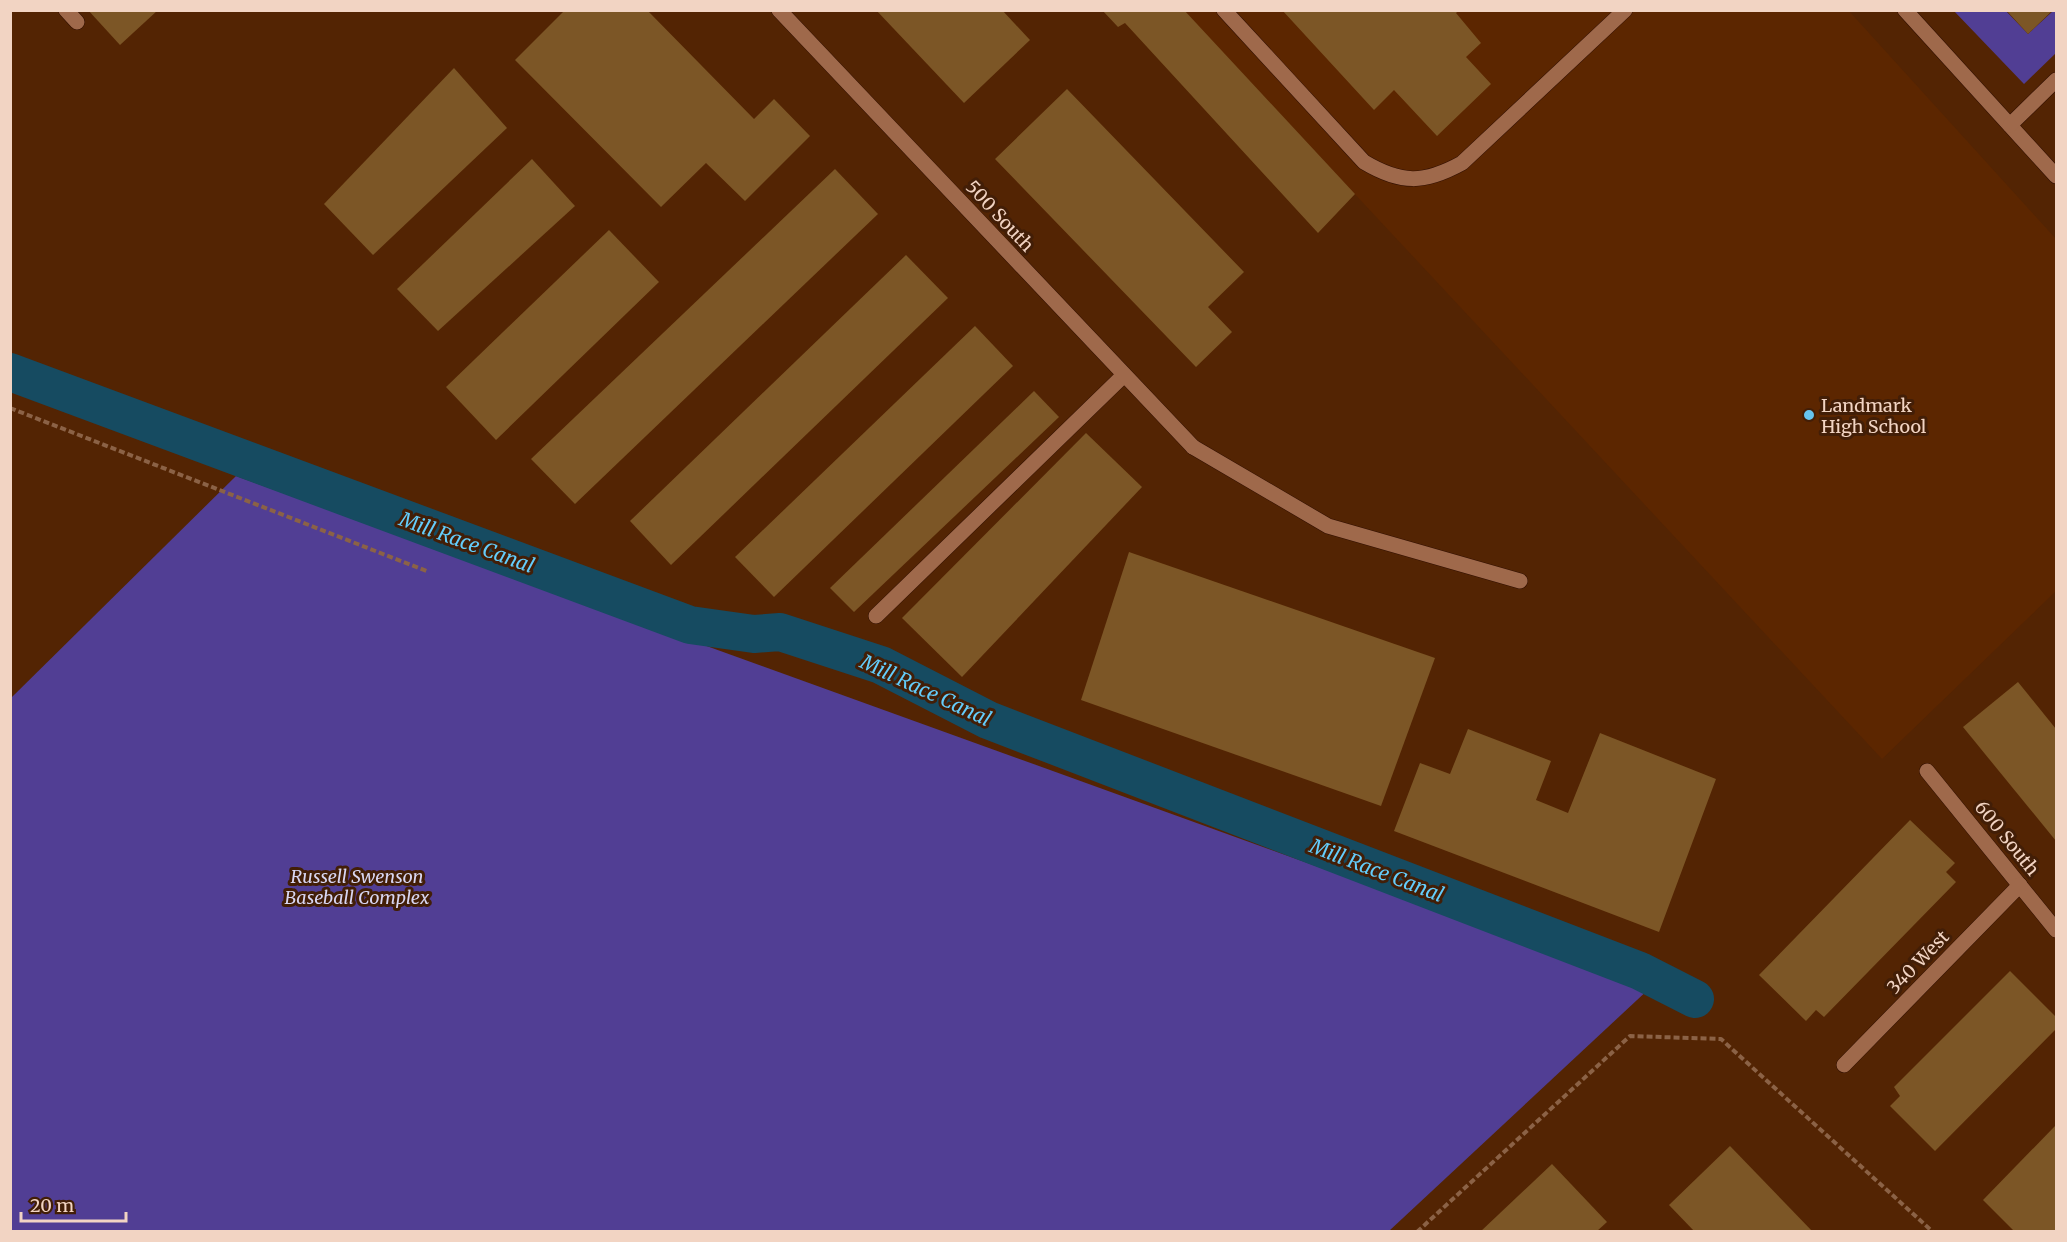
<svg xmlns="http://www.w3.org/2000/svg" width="2067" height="1242" viewBox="0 0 2067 1242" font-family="Merriweather,serif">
	<rect width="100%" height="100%" fill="#532403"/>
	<path fill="#5c2600" d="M 1184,11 L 1849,11 L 2056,239 L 2056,591 L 1882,759 Z"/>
	<g fill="#513e94">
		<path d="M 1954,11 L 2006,11 L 2028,34 L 2053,11 L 2056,11 L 2056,53 L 2024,84 Z"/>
		<path d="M 236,476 L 1651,987 L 1389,1231 L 11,1231 L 11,698 Z"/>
	</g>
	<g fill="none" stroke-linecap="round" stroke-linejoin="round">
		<path stroke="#164b61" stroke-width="38" d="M 10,372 L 690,625 L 754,634 L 780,632 L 881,665 L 988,720 L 1640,971 L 1695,999"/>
	</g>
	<g fill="#7c5626">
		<path d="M 88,10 L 158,10 L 120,45 Z"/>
		<path d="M 565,10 L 647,10 L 754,119 L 774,99 L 810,136 L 745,201 L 706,163 L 661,207 L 515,60 Z"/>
		<path d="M 876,10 L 1002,10 L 1030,40 L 964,103 Z"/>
		<path d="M 1102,10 L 1184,10 L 1355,194 L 1318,233 L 1125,23 L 1118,27 Z"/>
		<path d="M 1282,10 L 1459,10 L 1456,13 L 1481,43 L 1466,57 L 1491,84 L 1437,136 L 1394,90 L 1374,110 Z"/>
		<path d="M 2006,10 L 2053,10 L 2028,34 Z"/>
		<path d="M 454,68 L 507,128 L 373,255 L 324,204 Z"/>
		<path d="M 1067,89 L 1244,272 L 1208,307 L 1232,332 L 1196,367 L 995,159 Z"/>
		<path d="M 532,159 L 575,206 L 438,331 L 397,289 Z"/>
		<path d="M 835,169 L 878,214 L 575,504 L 531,459 Z"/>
		<path d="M 609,230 L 659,282 L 496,440 L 446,387 Z"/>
		<path d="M 906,255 L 948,298 L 671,565 L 630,521 Z"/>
		<path d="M 975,326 L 1013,366 L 774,597 L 735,557 Z"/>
		<path d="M 1034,391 L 1059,417 L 854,612 L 830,588 Z"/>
		<path d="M 1086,433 L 1142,487 L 962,677 L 902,618 Z"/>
		<path d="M 1129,552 L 1435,658 L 1381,806 L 1081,700 Z"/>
		<path d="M 2018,682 L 2056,729 L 2056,841 L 1963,727 Z"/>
		<path d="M 1468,729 L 1551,761 L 1536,800 L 1568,813 L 1600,733 L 1716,779 L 1659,932 L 1394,831 L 1420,763 L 1450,774 Z"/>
		<path d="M 1910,820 L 1955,863 L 1946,872 L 1956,882 L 1824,1017 L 1816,1010 L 1806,1021 L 1759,975 Z"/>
		<path d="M 2010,971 L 2056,1017 L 2056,1029 L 1935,1151 L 1890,1106 L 1900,1096 L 1894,1087 Z"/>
		<path d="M 2056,1125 L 2056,1231 L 2015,1232 L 1983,1200 Z"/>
		<path d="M 1730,1146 L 1813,1232 L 1695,1232 L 1669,1205 Z"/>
		<path d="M 1552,1164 L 1607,1222 L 1596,1232 L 1480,1232 Z"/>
	</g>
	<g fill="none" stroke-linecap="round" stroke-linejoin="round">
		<g stroke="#310f00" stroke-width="16">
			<g id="service">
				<path d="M 66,10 L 77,22"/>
				<path d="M 1224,10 L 1364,162 C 1401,184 1424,184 1462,163 L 1625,10"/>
				<path d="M 1193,447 L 1328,526 L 1520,581"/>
				<path d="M 876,616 L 1124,375"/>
			</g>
		</g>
		<g stroke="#310f00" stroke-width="16">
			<g id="minor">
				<path d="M 779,10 L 1193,447"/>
				<path d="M 1905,10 L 2056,176"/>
				<path d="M 2010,125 L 2056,80"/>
				<path d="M 1927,771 L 2056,930"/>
				<path d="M 1844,1065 L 2020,885"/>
			</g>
		</g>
		<g stroke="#8b6246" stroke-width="4" stroke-dasharray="6 3" stroke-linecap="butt">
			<path d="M 10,408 L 429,572"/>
			<path d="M 1417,1232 L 1630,1036 L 1721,1039 L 1933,1232"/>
		</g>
		<use href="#service" stroke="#9f694b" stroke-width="15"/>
		<use href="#minor" stroke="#9f694b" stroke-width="15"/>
	</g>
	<circle fill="#66c4ef" stroke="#421e07" stroke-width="2" cx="1809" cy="415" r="6"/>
	<g text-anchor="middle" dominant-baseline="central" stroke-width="6" stroke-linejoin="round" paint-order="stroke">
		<g font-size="18" fill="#f2d4c3" stroke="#421e07">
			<text transform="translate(1000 216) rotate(47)">500 South</text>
			<text transform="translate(2007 838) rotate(51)">600 South</text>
			<text transform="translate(1918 962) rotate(-46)">340 West</text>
		</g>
		<g font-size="18" fill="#f2d4c3" stroke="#421e07" text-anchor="start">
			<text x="1821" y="405">Landmark<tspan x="1821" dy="21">High School</tspan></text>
		</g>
		<g font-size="18" font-style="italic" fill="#d8d6f2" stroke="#421e07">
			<text x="357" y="876">Russell Swenson<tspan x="357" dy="21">Baseball Complex</tspan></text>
		</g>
		<g font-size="20" font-style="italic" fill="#64cdfb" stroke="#421e07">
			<text transform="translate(467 542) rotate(20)">Mill Race Canal</text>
			<text transform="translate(926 690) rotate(25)">Mill Race Canal</text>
			<text transform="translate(1377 870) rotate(21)">Mill Race Canal</text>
		</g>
	</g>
	<rect width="2067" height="1242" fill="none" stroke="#f2d4c3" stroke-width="24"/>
	<path d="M21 1212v9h105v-9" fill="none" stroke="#f2d4c3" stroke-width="3"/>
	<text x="30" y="1212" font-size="18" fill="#f2d4c3" stroke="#421e07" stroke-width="4.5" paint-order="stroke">20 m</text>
</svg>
